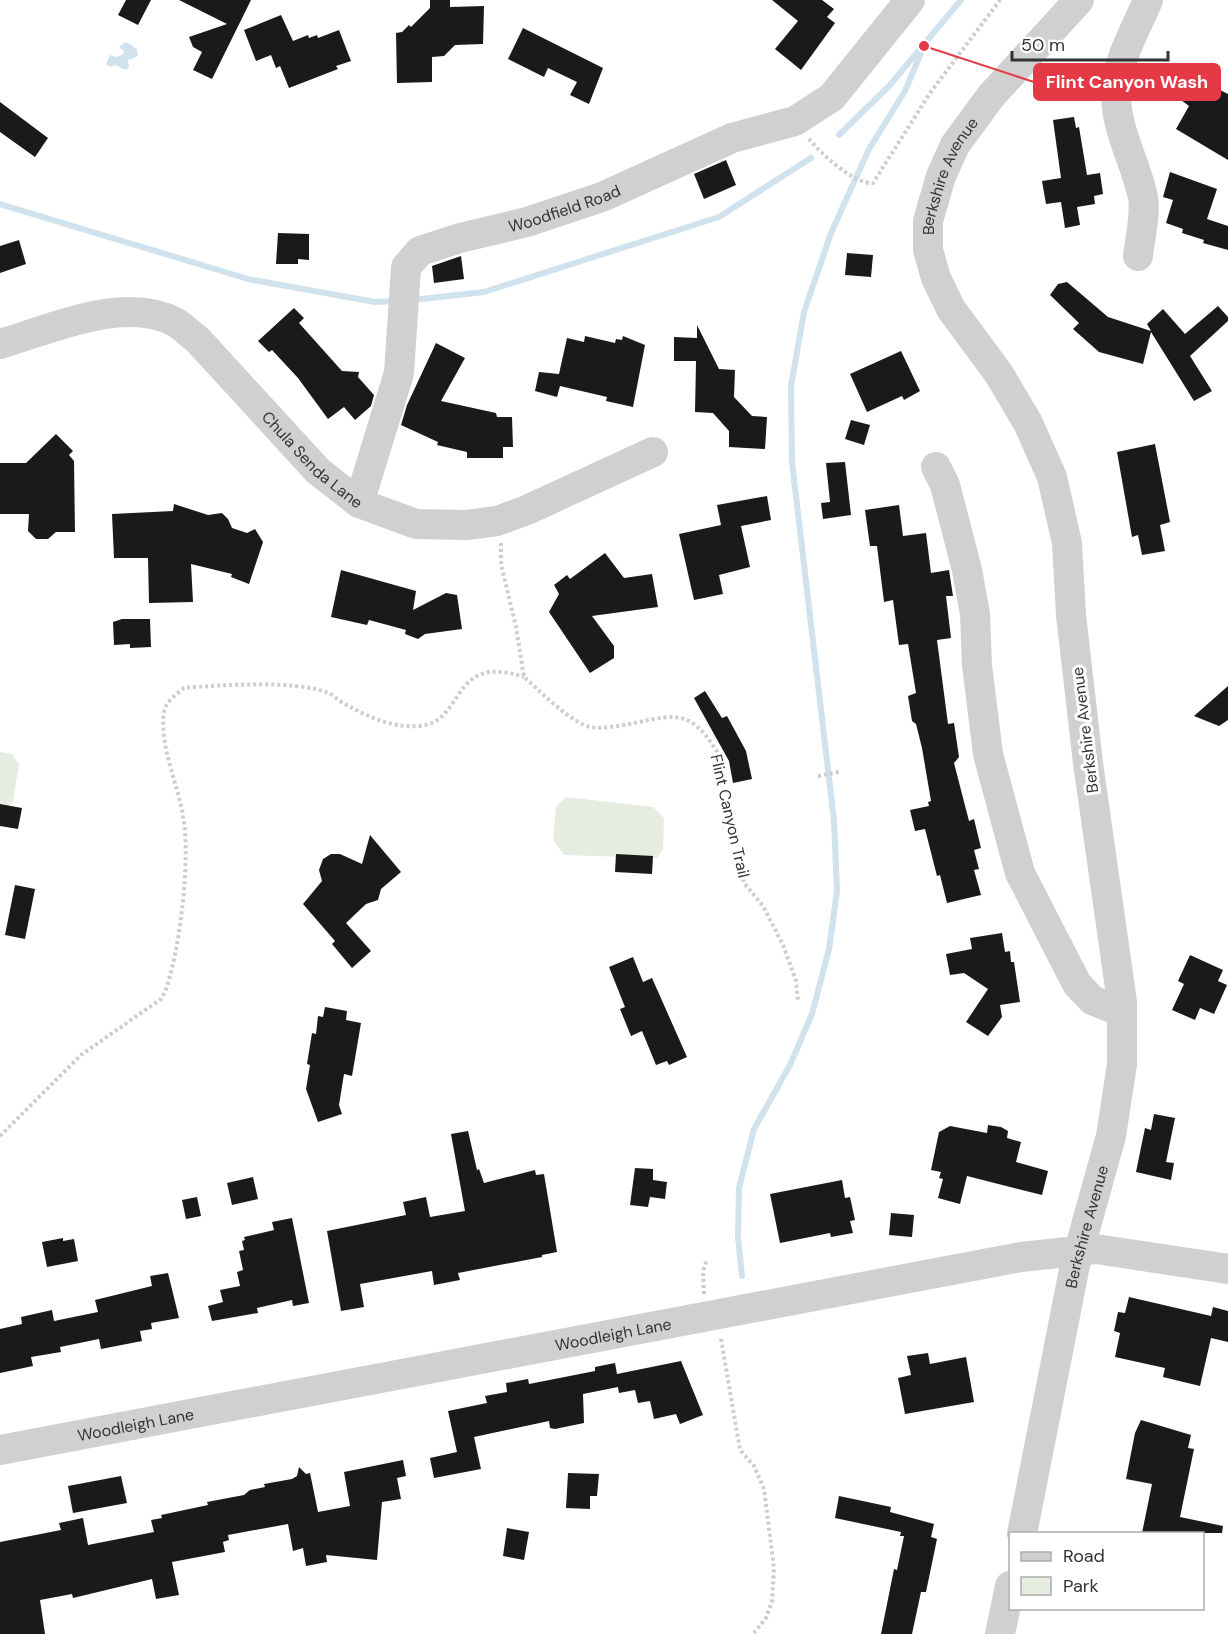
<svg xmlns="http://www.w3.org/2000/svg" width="1228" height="1634" viewBox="0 0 1228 1634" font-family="'DM Sans',sans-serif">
	<rect width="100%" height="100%" fill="#fff"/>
	<g fill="#e6ecdf">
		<path d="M 0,752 L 12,754 L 19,764 L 13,801 L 5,809 L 0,808 Z"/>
		<path d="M 566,797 L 653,807 L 664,818 L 663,849 L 657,858 L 564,855 L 553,840 L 556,807 Z"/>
	</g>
	<path fill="#cfe2ee" d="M 126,42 L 137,49 L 138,56 L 128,60 L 129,68 L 125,70 L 116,65 L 110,67 L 106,64 L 110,55 L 117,57 L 123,54 L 124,51 L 119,47 Z"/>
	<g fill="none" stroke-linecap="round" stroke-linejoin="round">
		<g stroke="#cfe2ee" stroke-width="6">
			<path d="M 839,135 L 890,85 L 961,0"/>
			<path d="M 0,204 L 248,279 L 375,302 L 397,301"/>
			<path d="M 413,300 L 484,292 L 719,217 L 811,158"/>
			<path d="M 742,1276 L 738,1237 L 739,1188 L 754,1129 L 790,1065 L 812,1014 L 829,949 L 837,891 L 834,821 L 792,462 L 791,386 L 804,312 L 831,233 L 869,149 L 905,91 L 924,46"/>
		</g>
	</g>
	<g fill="#1a1a1a">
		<path d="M 126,0 L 151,0 L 138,25 L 118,15 Z"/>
		<path d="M 179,0 L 251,0 L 212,79 L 193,70 L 202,52 L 193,47 L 189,37 L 227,24 Z"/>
		<path d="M 430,0 L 450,0 L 450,7 L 484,6 L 483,44 L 455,45 L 444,56 L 432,57 L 432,82 L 397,83 L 396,33 L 402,32 L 409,25 L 411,27 L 430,8 Z"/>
		<path d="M 772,0 L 822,0 L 834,9 L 827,17 L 835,23 L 801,70 L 775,49 L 798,21 Z"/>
		<path d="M 281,15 L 293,41 L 308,35 L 309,38 L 317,35 L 318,38 L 339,30 L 351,61 L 336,66 L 338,69 L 289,88 L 280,66 L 276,68 L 271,55 L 256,61 L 244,30 Z"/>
		<path d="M 523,28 L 603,68 L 589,104 L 570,95 L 577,82 L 548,68 L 544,77 L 508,59 Z"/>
		<path d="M 1194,77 L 1228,94 L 1228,160 L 1176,129 L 1189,106 L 1181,100 Z"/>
		<path d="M 0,102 L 48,138 L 35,157 L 0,132 Z"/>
		<path d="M 1074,117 L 1076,128 L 1079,127 L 1087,175 L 1100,173 L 1103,194 L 1094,196 L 1095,204 L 1077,207 L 1080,225 L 1065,228 L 1061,202 L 1046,204 L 1042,181 L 1061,178 L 1053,120 Z"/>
		<path d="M 726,160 L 736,185 L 704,199 L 694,174 Z"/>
		<path d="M 1170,172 L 1217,189 L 1207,219 L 1228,226 L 1228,250 L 1203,243 L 1204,240 L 1182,233 L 1183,229 L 1166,223 L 1173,200 L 1163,197 Z"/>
		<path d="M 278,233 L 309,234 L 309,260 L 298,259 L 298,264 L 276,264 Z"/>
		<path d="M 19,240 L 26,264 L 0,273 L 0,246 Z"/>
		<path d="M 847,253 L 873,255 L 871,277 L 845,275 Z"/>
		<path d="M 461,256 L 464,279 L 434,283 L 432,266 Z"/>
		<path d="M 1067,282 L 1108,317 L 1151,331 L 1147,324 L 1163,309 L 1185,334 L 1218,306 L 1228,317 L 1228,321 L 1190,356 L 1212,391 L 1194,401 L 1151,332 L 1143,364 L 1099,352 L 1073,329 L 1079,323 L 1050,295 L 1058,284 Z"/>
		<path d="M 294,308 L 304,318 L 299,323 L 342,371 L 359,372 L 358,377 L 374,395 L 371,406 L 355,420 L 344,407 L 328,419 L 298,378 L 272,350 L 269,352 L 258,341 Z"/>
		<path d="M 697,325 L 719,369 L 735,370 L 734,397 L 752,416 L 767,417 L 765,449 L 729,447 L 729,431 L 713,413 L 695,412 L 696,361 L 674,361 L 674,337 L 697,338 Z"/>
		<path d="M 585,336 L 615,343 L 616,339 L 622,340 L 623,336 L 645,345 L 633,407 L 606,401 L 607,397 L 560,386 L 557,397 L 535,391 L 539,372 L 559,374 L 567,338 L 584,342 Z"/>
		<path d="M 436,343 L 465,358 L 441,401 L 496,413 L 497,417 L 512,417 L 513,447 L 503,447 L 503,458 L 467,458 L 467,452 L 437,445 L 438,442 L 401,425 L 407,405 Z"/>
		<path d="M 901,351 L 920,391 L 904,400 L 902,396 L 867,412 L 850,374 Z"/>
		<path d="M 851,420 L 870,425 L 864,445 L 845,439 Z"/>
		<path d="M 56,434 L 73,451 L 69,455 L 74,461 L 75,532 L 56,532 L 48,539 L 36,539 L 28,531 L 29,514 L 0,514 L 0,463 L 26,463 Z"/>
		<path d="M 1155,444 L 1170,522 L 1160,525 L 1165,551 L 1142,555 L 1138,535 L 1132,537 L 1117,452 Z"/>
		<path d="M 845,462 L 851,515 L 823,519 L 821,503 L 830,502 L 826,463 Z"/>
		<path d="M 767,496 L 771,520 L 741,526 L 750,567 L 719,575 L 723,594 L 694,600 L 679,534 L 721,525 L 717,505 Z"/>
		<path d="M 174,504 L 208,515 L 222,513 L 228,519 L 232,528 L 247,533 L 255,529 L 263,542 L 249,584 L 231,577 L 232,574 L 191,564 L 193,602 L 149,603 L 148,558 L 114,558 L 112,514 L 173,511 Z"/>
		<path d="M 899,505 L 903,536 L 926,533 L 931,573 L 949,570 L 953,596 L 946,596 L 951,638 L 937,640 L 948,724 L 954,723 L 959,757 L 954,763 L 969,821 L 974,819 L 981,848 L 974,850 L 979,869 L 974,870 L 981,895 L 947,903 L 940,875 L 937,876 L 925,829 L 915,831 L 910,810 L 929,806 L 928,802 L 931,801 L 922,748 L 916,724 L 912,721 L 908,696 L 916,693 L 908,644 L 899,645 L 893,600 L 884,602 L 877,546 L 870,546 L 865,510 Z"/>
		<path d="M 605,553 L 624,578 L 652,574 L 658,607 L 592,616 L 614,646 L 614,658 L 590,673 L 549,612 L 559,594 L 554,585 L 567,575 L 570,579 Z"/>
		<path d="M 341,570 L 416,591 L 413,610 L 446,593 L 457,595 L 462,629 L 425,634 L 418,639 L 405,634 L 406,630 L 369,620 L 367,625 L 331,617 Z"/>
		<path d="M 122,619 L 150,619 L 151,647 L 130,648 L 130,644 L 114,645 L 113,622 Z"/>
		<path d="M 1228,686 L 1228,720 L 1219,726 L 1194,716 Z"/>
		<path d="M 705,691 L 722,718 L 727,716 L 746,751 L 752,779 L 733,783 L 729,761 L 694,698 Z"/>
		<path d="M 0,804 L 22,808 L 18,829 L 0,826 Z"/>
		<path d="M 370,835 L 401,872 L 381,889 L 378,900 L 366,904 L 346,923 L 371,951 L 352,968 L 332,944 L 335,941 L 303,904 L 322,881 L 319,870 L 323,859 L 331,854 L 340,854 L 362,864 Z"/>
		<path d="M 616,854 L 653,856 L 652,874 L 615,872 Z"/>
		<path d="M 15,885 L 35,889 L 25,939 L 5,935 Z"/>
		<path d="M 1002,933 L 1005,952 L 1010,951 L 1011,962 L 1014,962 L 1020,1002 L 1000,1005 L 1002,1017 L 988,1036 L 966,1022 L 988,989 L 964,973 L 950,975 L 946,954 L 972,949 L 970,938 Z"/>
		<path d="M 1190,955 L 1223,970 L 1218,981 L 1227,985 L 1214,1014 L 1200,1008 L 1195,1020 L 1172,1010 L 1184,984 L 1178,981 Z"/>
		<path d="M 633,957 L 643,982 L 652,978 L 687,1057 L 669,1065 L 667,1061 L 656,1065 L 642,1031 L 631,1036 L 620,1009 L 625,1007 L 609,967 Z"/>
		<path d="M 325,1007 L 347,1011 L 346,1020 L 361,1023 L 352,1076 L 344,1074 L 339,1105 L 342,1114 L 318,1122 L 306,1089 L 310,1065 L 307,1064 L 312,1033 L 316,1034 L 318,1016 L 323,1017 Z"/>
		<path d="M 1154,1114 L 1175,1118 L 1166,1162 L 1174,1163 L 1171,1180 L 1136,1172 L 1145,1128 L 1151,1130 Z"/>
		<path d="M 988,1125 L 1001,1127 L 1008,1131 L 1007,1138 L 1021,1142 L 1016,1162 L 1048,1171 L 1042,1195 L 967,1176 L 960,1204 L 938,1198 L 943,1179 L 939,1178 L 941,1172 L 931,1170 L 939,1132 L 950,1126 L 987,1133 Z"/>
		<path d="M 468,1131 L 477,1170 L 479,1169 L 484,1183 L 535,1170 L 536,1175 L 544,1174 L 557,1252 L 542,1255 L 542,1257 L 458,1273 L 460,1280 L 434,1285 L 432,1271 L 360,1284 L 364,1307 L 341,1311 L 327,1231 L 406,1215 L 403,1202 L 426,1197 L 430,1217 L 465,1211 L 451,1134 Z"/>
		<path d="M 635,1168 L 653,1169 L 653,1180 L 667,1182 L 665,1199 L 650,1197 L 648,1207 L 630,1205 Z"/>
		<path d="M 253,1177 L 258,1199 L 232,1205 L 227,1183 Z"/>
		<path d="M 842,1180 L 845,1198 L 850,1197 L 855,1220 L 850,1221 L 853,1233 L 831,1237 L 830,1233 L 780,1243 L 770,1194 Z"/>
		<path d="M 197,1197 L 201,1216 L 186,1219 L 182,1200 Z"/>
		<path d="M 891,1213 L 914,1215 L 912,1237 L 889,1235 Z"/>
		<path d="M 292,1218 L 309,1303 L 293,1306 L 292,1300 L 257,1308 L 258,1313 L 212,1321 L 208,1306 L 223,1302 L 220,1290 L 240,1286 L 237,1272 L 243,1270 L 239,1251 L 244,1250 L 242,1241 L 245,1240 L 244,1237 L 274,1230 L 272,1222 Z"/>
		<path d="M 63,1238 L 63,1241 L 74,1239 L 78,1261 L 47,1267 L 42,1242 Z"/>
		<path d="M 168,1273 L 179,1318 L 151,1323 L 152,1329 L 140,1331 L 142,1341 L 101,1349 L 99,1339 L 60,1347 L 61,1352 L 31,1357 L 33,1366 L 0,1373 L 0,1329 L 22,1324 L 21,1317 L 52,1310 L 54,1321 L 98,1312 L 95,1300 L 152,1286 L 150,1276 Z"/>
		<path d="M 1129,1297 L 1211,1316 L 1213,1307 L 1228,1311 L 1228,1342 L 1211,1338 L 1200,1386 L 1163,1377 L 1165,1368 L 1115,1357 L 1120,1333 L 1114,1331 L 1118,1312 L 1125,1313 Z"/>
		<path d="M 928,1353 L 930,1364 L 966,1357 L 974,1402 L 905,1414 L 898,1378 L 911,1375 L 907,1356 Z"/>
		<path d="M 681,1361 L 703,1415 L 680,1424 L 676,1414 L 654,1419 L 650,1401 L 638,1403 L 635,1390 L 619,1393 L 618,1387 L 583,1394 L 584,1423 L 555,1429 L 550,1428 L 549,1421 L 474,1437 L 481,1469 L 434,1478 L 430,1458 L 457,1452 L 448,1411 L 487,1403 L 485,1396 L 507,1392 L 506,1383 L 528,1379 L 529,1384 L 595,1371 L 595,1367 L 615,1363 L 617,1374 Z"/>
		<path d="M 1141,1420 L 1191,1435 L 1188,1448 L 1194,1449 L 1180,1517 L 1223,1526 L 1222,1533 L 1142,1533 L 1152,1484 L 1126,1479 L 1135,1433 Z"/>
		<path d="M 403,1460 L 406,1476 L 397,1478 L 401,1499 L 382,1502 L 377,1560 L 326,1555 L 327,1562 L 306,1566 L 303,1548 L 293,1551 L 288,1524 L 228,1535 L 229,1540 L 223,1542 L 225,1552 L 172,1562 L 179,1595 L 156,1599 L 152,1579 L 73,1598 L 72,1594 L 40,1600 L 45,1634 L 0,1634 L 0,1542 L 61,1530 L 59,1523 L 83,1518 L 88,1545 L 154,1532 L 151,1520 L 162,1518 L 161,1515 L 208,1505 L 207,1502 L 244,1495 L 250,1490 L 265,1487 L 264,1484 L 292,1479 L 297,1476 L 299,1467 L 306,1474 L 310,1473 L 318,1512 L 350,1506 L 344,1472 Z"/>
		<path d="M 568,1473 L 599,1474 L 597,1496 L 590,1496 L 590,1509 L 566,1508 Z"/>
		<path d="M 121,1476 L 127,1503 L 73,1513 L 68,1486 Z"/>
		<path d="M 839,1496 L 891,1507 L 890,1512 L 934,1524 L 931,1537 L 937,1539 L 926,1592 L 921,1592 L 912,1634 L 881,1634 L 894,1569 L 897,1570 L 904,1536 L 900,1536 L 901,1532 L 835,1518 Z"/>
		<path d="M 507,1528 L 529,1532 L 524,1560 L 503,1556 Z"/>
	</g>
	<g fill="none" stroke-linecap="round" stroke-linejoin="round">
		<g stroke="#cdcdcd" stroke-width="4" stroke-dasharray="3 3" stroke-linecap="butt">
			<path d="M 809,139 C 820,153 855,185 873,183 L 930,93 L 1000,0"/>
			<path d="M 501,543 L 501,564 L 516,627 L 524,677 C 540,691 570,722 590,727 C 600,729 609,727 618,726 C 669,718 687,702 717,752 L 744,883 L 763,906 L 783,945 L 796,981 L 798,1001"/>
			<path d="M 818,776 L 839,772"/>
			<path d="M 0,1136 L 81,1055 L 161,999 L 165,992 C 180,951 191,858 183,816 C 178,785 159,744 164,712 C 166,701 176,695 184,688 C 221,685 292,680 326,692 C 333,694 338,701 345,704 C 368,717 392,728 419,726 C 466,723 449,652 524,677"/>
			<path d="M 704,1294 L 703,1271 L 707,1259"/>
			<path d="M 721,1339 L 740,1450 L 754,1466 L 764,1489 L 774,1568 L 772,1601 L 766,1618 L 753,1634"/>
		</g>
		<g stroke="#d0d0d0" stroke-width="30">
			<path d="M 1138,256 C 1140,238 1146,214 1143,197 C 1135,160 1115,129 1116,91 C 1117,60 1137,27 1148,0"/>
			<path id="s1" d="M 0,344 C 51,329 124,295 175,322 C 182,326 190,334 197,339 L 318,471 L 359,503 L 416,524 L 466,525 L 497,521 L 527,510 L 653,452"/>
			<path d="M 936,467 L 945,485 L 967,570 L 975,614 L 977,665 L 988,754 L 1020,873 L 1077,984 L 1092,1000 L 1122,1012"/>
			<path id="s2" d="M 359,503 L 399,373 L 406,267 L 420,251 L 460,238 L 527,222 L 602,197 L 732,138 L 795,121 L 832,97 L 910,0"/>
			<path id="s3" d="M 0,1450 L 1021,1257 L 1096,1249 L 1228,1269"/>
			<path id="s4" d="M 1022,1534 L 1075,1265 L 1111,1136 L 1122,1064 L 1122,1002 L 1088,763 L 1071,615 L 1067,543 L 1052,477 L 1028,423 L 999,374 L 951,309 L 936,278 L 928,250 L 928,221 L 941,176 L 955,145 L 991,96 L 1079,0"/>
			<path d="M 1000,1634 L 1010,1586"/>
		</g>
	</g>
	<g text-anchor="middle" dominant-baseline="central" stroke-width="6" stroke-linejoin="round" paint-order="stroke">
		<g font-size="16" fill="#333" stroke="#fff">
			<text stroke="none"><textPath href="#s4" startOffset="1412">Berkshire Avenue</textPath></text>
			<text stroke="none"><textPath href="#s2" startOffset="414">Woodfield Road</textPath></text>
			<text stroke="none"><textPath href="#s1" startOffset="376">Chula Senda Lane</textPath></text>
			<text transform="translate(1085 730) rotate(-97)">Berkshire Avenue</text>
			<text transform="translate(730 816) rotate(77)">Flint Canyon Trail</text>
			<text stroke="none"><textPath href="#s4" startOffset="314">Berkshire Avenue</textPath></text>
			<text stroke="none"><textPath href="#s3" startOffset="624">Woodleigh Lane</textPath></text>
			<text stroke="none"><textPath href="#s3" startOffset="138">Woodleigh Lane</textPath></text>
		</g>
	</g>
	<path fill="none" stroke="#e63946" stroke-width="2" d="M924 46L1034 82"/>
	<circle fill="#e63946" stroke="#fff" stroke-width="2" cx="924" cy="46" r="6"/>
	<rect fill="#e63946" stroke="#e63946" stroke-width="2" x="1034" y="64" width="186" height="36" rx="6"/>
	<g font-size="18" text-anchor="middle" font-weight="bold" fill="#fff">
		<text x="1127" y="88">Flint Canyon Wash</text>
	</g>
	<rect x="1009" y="1532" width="195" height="78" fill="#ffffff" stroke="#adadad" stroke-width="1.5"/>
	<rect x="1021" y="1552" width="30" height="9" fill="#d0d0d0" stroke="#adadad" stroke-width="1.5"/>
	<text x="1063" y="1562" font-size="18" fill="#333333">Road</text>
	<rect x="1021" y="1577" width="30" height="18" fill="#e6ecdf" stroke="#adadad" stroke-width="1.5"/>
	<text x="1063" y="1592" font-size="18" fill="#333333">Park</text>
	<path d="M1012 51v9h156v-9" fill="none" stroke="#333333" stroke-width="3"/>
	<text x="1021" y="51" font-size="18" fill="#333333" stroke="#ffffff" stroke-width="4.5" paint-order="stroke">50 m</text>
</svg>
